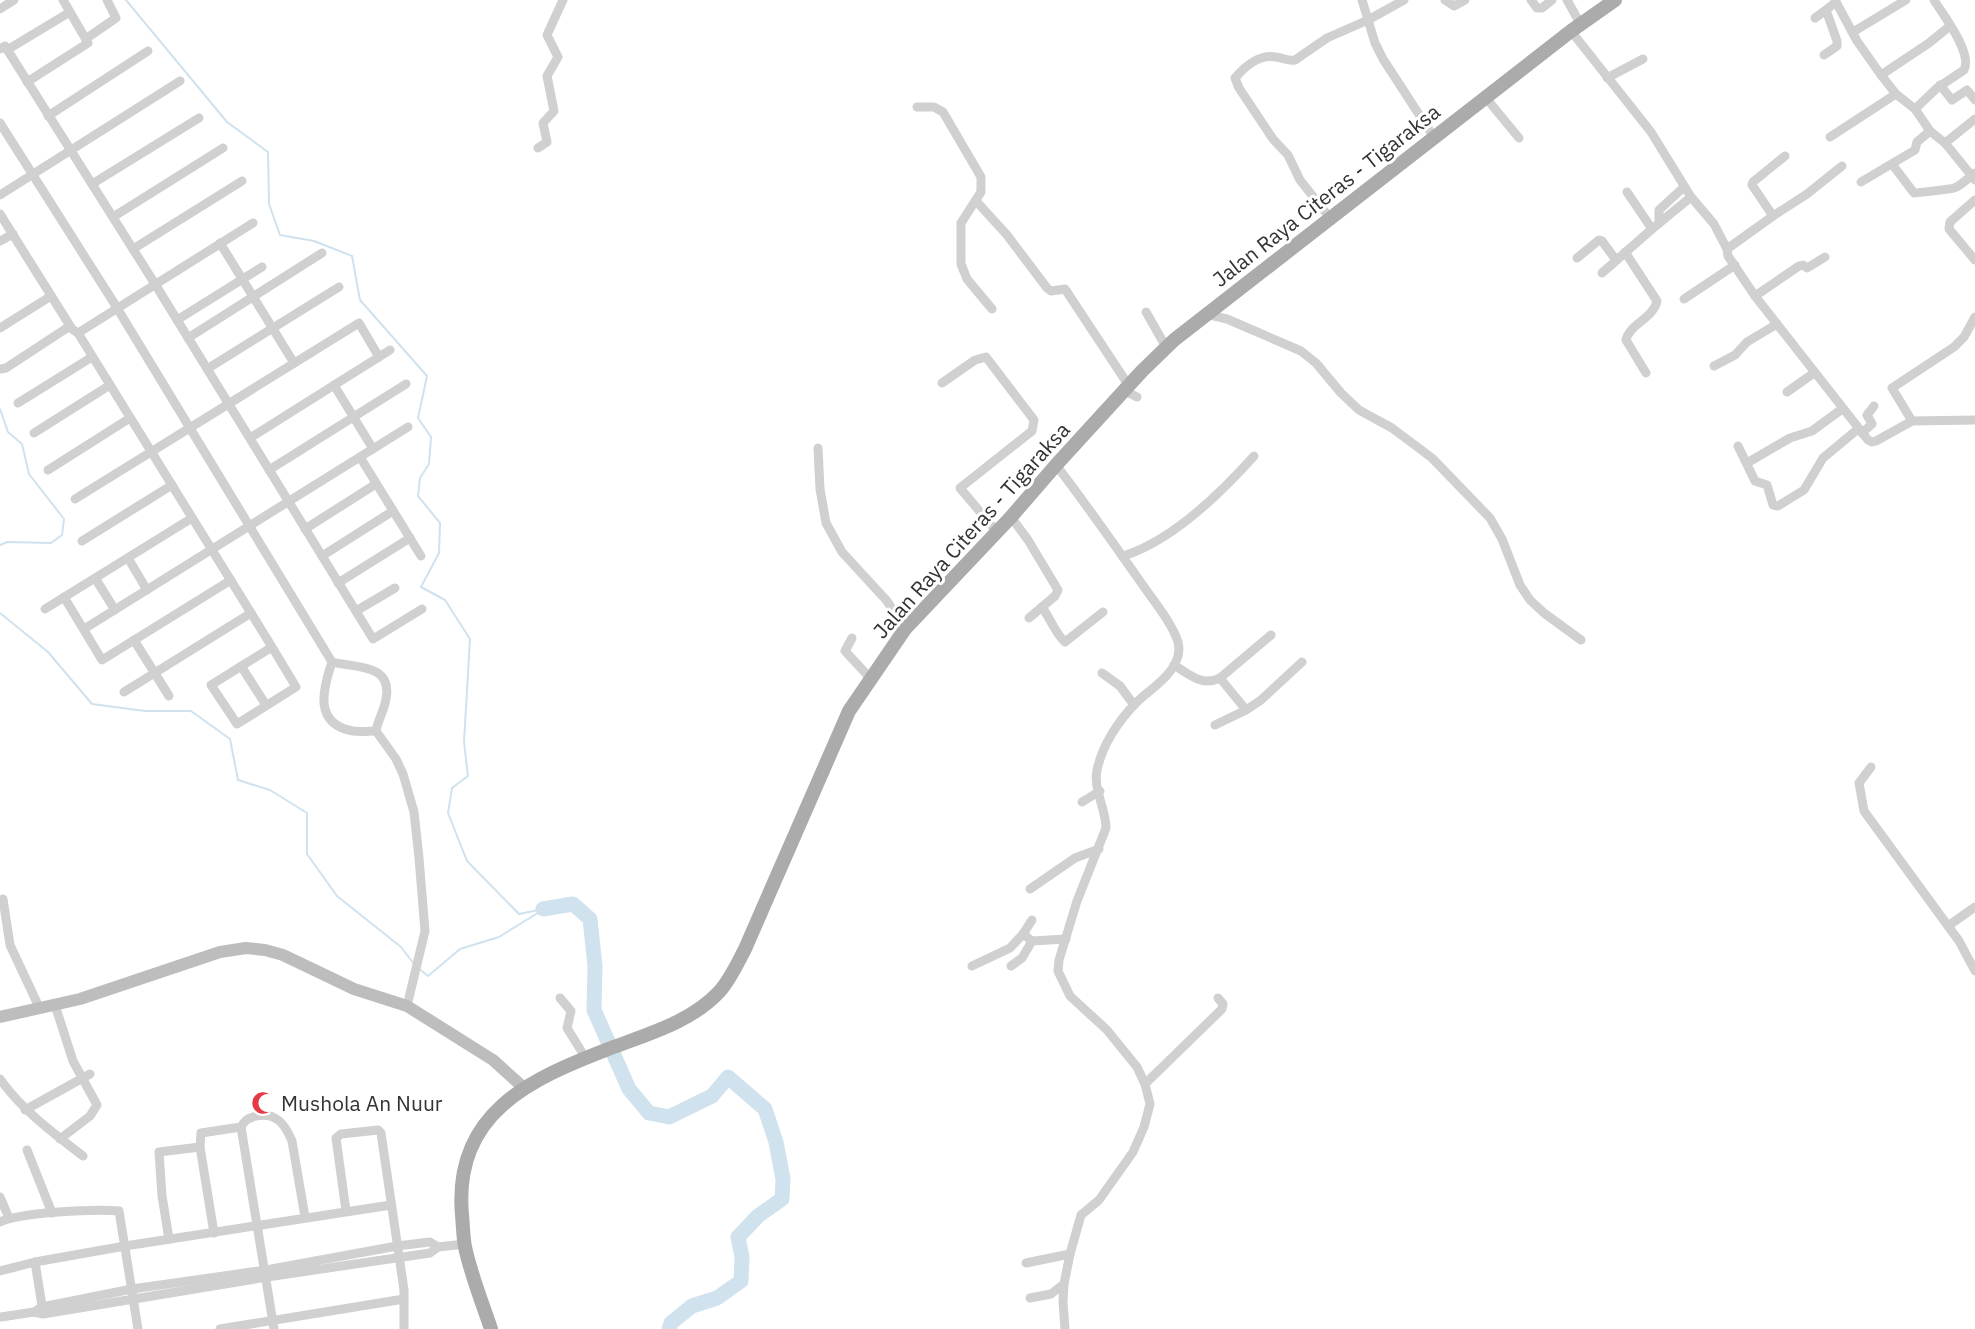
<svg xmlns="http://www.w3.org/2000/svg" width="1975" height="1329" viewBox="0 0 1975 1329" font-family="'IBM Plex Sans',sans-serif">
	<rect width="100%" height="100%" fill="#fff"/>
	<g fill="none" stroke-linecap="round" stroke-linejoin="round">
		<g stroke="#cfe2ee" stroke-width="2">
			<path d="M 126,0 L 227,122 L 268,152 L 269,204 L 280,235 L 314,241 L 352,256 L 360,300 L 427,376 L 418,418 L 431,437 L 429,464 L 420,478 L 418,496 L 440,523 L 439,553 L 421,587 L 445,600 L 470,639 L 464,742 L 468,776 L 452,788 L 448,813 L 467,861 L 519,914 L 543,909"/>
			<path d="M 0,409 L 8,432 L 22,444 L 29,474 L 64,519 L 62,535 L 51,543 L 7,542 L 0,545"/>
			<path d="M 0,613 L 48,652 L 92,704 L 145,711 L 191,711 L 230,739 L 238,780 L 270,790 L 307,813 L 307,854 L 337,896 L 401,947 L 414,964"/>
			<path d="M 418,968 L 428,976 L 460,949 L 499,937 L 541,911"/>
		</g>
		<path stroke="#cfe2ee" stroke-width="15" d="M 543,909 L 573,904 L 590,919 L 595,966 L 594,1010 L 629,1089 L 649,1113 L 669,1117 L 712,1096 L 728,1077 L 765,1109 L 776,1142 L 783,1179 L 782,1199 L 758,1216 L 738,1237 L 742,1257 L 741,1281 L 717,1298 L 692,1306 L 671,1323 L 669,1329"/>
		<g stroke="#d0d0d0" stroke-width="9">
			<path d="M 1362,0 L 1375,43 L 1383,59 L 1435,139"/>
			<path d="M 1445,0 L 1454,6 L 1465,0"/>
			<path d="M 1531,0 L 1537,8 L 1542,8 L 1552,0"/>
			<path d="M 1567,0 L 1581,25"/>
			<path d="M 1835,0 L 1857,41 L 1881,75 L 1896,94 L 1915,109 L 1930,131 L 1945,143 L 1975,180"/>
			<path d="M 0,9 L 14,0"/>
			<path d="M 1815,18 L 1826,10"/>
			<path d="M 1571,31 L 1651,132 L 1691,197 L 1714,224 L 1727,249 L 1728,256 L 1755,296 L 1868,440 L 1872,442 L 1876,441 L 1912,421 L 1975,420"/>
			<path d="M 1853,32 L 1906,0"/>
			<path d="M 87,38 L 116,18 L 107,0"/>
			<path d="M 0,49 L 5,46 L 155,284 L 373,639 L 422,609"/>
			<path d="M 7,50 L 70,12"/>
			<path d="M 1824,55 L 1837,46 L 1837,41 L 1826,10 L 1836,2"/>
			<path d="M 1881,75 L 1929,43 L 1950,26"/>
			<path d="M 1607,78 L 1643,59"/>
			<path d="M 27,82 L 88,43 L 63,0"/>
			<path d="M 1940,85 L 1952,100 L 1967,90 L 1975,100"/>
			<path d="M 1486,98 L 1519,138"/>
			<path d="M 917,107 L 934,107 L 943,112 L 981,177 L 981,192 L 961,223 L 961,264 L 967,279 L 992,309"/>
			<path d="M 1915,109 L 1937,88 L 1964,70 C 1973,53 1943,15 1934,0"/>
			<path d="M 48,116 L 148,51"/>
			<path d="M 0,123 L 114,303 L 332,662 C 355,668 393,663 386,699 C 384,711 378,720 376,731 L 396,759 L 403,774 L 414,812 L 419,858 L 425,931 L 407,1006"/>
			<path d="M 1830,137 L 1896,94"/>
			<path d="M 1945,143 L 1975,119"/>
			<path d="M 538,148 L 547,142 L 543,123 L 554,111 L 547,76 L 558,57 L 547,35 L 563,0"/>
			<path d="M 1785,156 L 1753,182 L 1752,185 L 1773,216 L 1807,194 L 1842,166"/>
			<path d="M 1892,164 L 1914,193 C 1917,193 1951,189 1954,188 C 1961,186 1969,177 1975,173"/>
			<path d="M 1861,182 L 1915,150 L 1917,142 L 1930,131"/>
			<path d="M 92,184 L 199,118"/>
			<path d="M 1627,192 L 1652,229"/>
			<path d="M 0,195 L 180,81"/>
			<path d="M 1975,200 L 1950,222 L 1949,229 L 1975,260"/>
			<path d="M 977,202 L 1007,235 L 1047,288 L 1051,291 L 1065,289 L 1129,386"/>
			<path d="M 0,214 L 72,329 L 78,333 L 253,223"/>
			<path d="M 113,217 L 223,148"/>
			<path d="M 1330,218 L 1300,180 L 1288,155 L 1273,139 L 1239,88 L 1235,78 C 1245,66 1260,54 1276,57 C 1284,58 1287,61 1295,60 L 1327,38 L 1368,20 L 1404,0"/>
			<path d="M 1659,223 L 1659,210 L 1684,187"/>
			<path d="M 0,241 L 13,234"/>
			<path d="M 220,243 L 294,363"/>
			<path d="M 133,249 L 242,181"/>
			<path d="M 1727,249 L 1773,216"/>
			<path d="M 1625,252 L 1657,301 C 1653,319 1630,323 1626,340 L 1646,373"/>
			<path d="M 1577,258 L 1599,240 L 1602,241 L 1616,260"/>
			<path d="M 1602,273 L 1652,229 L 1691,197"/>
			<path d="M 1755,296 L 1799,266 L 1803,265 L 1807,268 L 1825,257"/>
			<path d="M 1684,299 L 1735,265"/>
			<path d="M 1146,312 L 1166,347"/>
			<path d="M 1206,314 L 1227,319 L 1301,351 L 1316,363 L 1341,393 L 1359,410 L 1392,428 L 1432,458 L 1490,518 L 1502,539 L 1520,585 L 1530,600 L 1544,613 L 1581,640"/>
			<path d="M 177,320 L 262,267"/>
			<path d="M 0,328 L 51,296"/>
			<path d="M 78,333 L 272,647 L 296,687 L 237,724 L 211,685 L 272,647"/>
			<path d="M 188,338 L 322,253"/>
			<path d="M 1714,366 L 1735,355 L 1747,342 L 1777,324"/>
			<path d="M 0,369 L 6,368 L 70,326"/>
			<path d="M 207,369 L 339,287"/>
			<path d="M 942,383 L 975,360 L 986,357 L 1034,420 L 1032,431 L 960,488 L 997,532"/>
			<path d="M 334,385 L 373,449"/>
			<path d="M 1125,391 L 1137,397"/>
			<path d="M 1787,392 L 1814,373"/>
			<path d="M 18,403 L 92,357"/>
			<path d="M 1912,421 L 1892,388 L 1954,347 L 1964,337 L 1975,317"/>
			<path d="M 34,433 L 110,385"/>
			<path d="M 1862,433 L 1872,424 L 1867,415 L 1874,406"/>
			<path d="M 250,438 L 390,350"/>
			<path d="M 1738,446 L 1755,481 L 1767,485 L 1773,505 L 1778,506 L 1804,490 L 1823,458 L 1858,429"/>
			<path d="M 818,448 L 820,489 L 826,523 L 842,552 L 887,601 L 905,629"/>
			<path d="M 360,457 L 421,556"/>
			<path d="M 1747,463 L 1790,438 L 1812,431 L 1842,409"/>
			<path d="M 1056,465 C 1086,504 1114,544 1142,584 C 1153,600 1172,623 1178,642 C 1179,646 1179,652 1178,656 C 1173,676 1149,690 1136,703 C 1118,721 1102,746 1097,770 C 1093,789 1106,809 1106,828 L 1077,901 L 1059,960 L 1058,971 L 1070,996 L 1107,1030 L 1137,1067 L 1145,1084 L 1150,1104 L 1144,1127 L 1133,1152 L 1099,1200 L 1081,1215 L 1070,1254 L 1064,1284 L 1063,1302 L 1065,1329"/>
			<path d="M 48,470 L 130,418"/>
			<path d="M 269,470 L 406,384"/>
			<path d="M 75,499 L 359,323 L 379,357"/>
			<path d="M 1011,517 L 1028,540 L 1058,590 L 1055,596 L 1029,618"/>
			<path d="M 305,529 L 376,484"/>
			<path d="M 82,541 L 172,485"/>
			<path d="M 322,556 L 393,511"/>
			<path d="M 1123,556 C 1172,541 1220,494 1254,456"/>
			<path d="M 128,558 L 147,590"/>
			<path d="M 95,578 L 115,610"/>
			<path d="M 338,583 L 410,538"/>
			<path d="M 64,597 L 102,660 L 231,580"/>
			<path d="M 1042,607 C 1050,618 1055,633 1065,642 L 1103,612"/>
			<path d="M 45,609 L 192,518"/>
			<path d="M 356,611 L 395,588"/>
			<path d="M 84,629 L 408,427"/>
			<path d="M 852,638 L 845,651 L 871,679"/>
			<path d="M 134,640 L 169,696"/>
			<path d="M 332,662 C 323,689 313,724 353,731 C 360,732 369,731 376,731"/>
			<path d="M 1174,665 C 1189,674 1202,687 1220,678 L 1271,635"/>
			<path d="M 241,666 L 266,705"/>
			<path d="M 1102,673 L 1120,686 L 1134,705"/>
			<path d="M 1220,678 L 1246,710 L 1261,700 L 1302,662"/>
			<path d="M 124,692 L 251,613"/>
			<path d="M 1215,725 L 1246,710"/>
			<path d="M 1871,767 L 1859,783 L 1864,811 L 1959,941 L 1975,971"/>
			<path d="M 1082,802 L 1100,791"/>
			<path d="M 1030,889 L 1075,858 L 1099,849"/>
			<path d="M 3,899 L 10,945 L 39,1007"/>
			<path d="M 1948,926 L 1975,907"/>
			<path d="M 1023,934 L 1032,920"/>
			<path d="M 972,966 L 1010,948 L 1023,934 L 1032,941"/>
			<path d="M 1011,966 L 1022,958 L 1032,941 L 1066,939"/>
			<path d="M 560,998 L 571,1011 L 567,1028 L 585,1057"/>
			<path d="M 55,1005 L 73,1061 L 97,1105 L 90,1116 L 60,1139"/>
			<path d="M 0,1079 C 22,1110 53,1133 83,1156"/>
			<path d="M 1145,1084 L 1222,1009 L 1223,1004 L 1218,998"/>
			<path d="M 25,1110 L 90,1074"/>
			<path d="M 241,1127 L 274,1329"/>
			<path d="M 200,1147 L 214,1233"/>
			<path d="M 27,1150 L 52,1213"/>
			<path d="M 0,1197 L 9,1218"/>
			<path d="M 346,1211 L 336,1138 L 341,1134 L 378,1130 L 381,1133 L 404,1290 L 404,1329"/>
			<path d="M 0,1222 C 21,1212 95,1209 119,1211 L 138,1329"/>
			<path d="M 169,1239 L 162,1196 L 159,1152 L 200,1147 L 201,1133 L 241,1127 C 245,1120 248,1118 256,1116 C 276,1112 285,1124 292,1141 L 305,1217"/>
			<path d="M 35,1262 L 43,1312"/>
			<path d="M 1026,1263 L 1070,1254"/>
			<path d="M 0,1271 L 35,1262 L 125,1246 L 391,1205"/>
			<path d="M 1030,1298 L 1051,1294 L 1064,1284"/>
			<path d="M 34,1312 L 43,1314 L 267,1277 L 430,1253 L 438,1247 L 465,1244"/>
			<path d="M 1,1317 L 34,1312 L 42,1307 L 132,1289 L 266,1270 L 397,1246 L 430,1242 L 438,1247"/>
			<path d="M 220,1329 L 404,1299"/>
		</g>
		<path stroke="#bdbdbd" stroke-width="12" d="M 0,1017 L 80,999 L 220,952 L 246,948 L 265,950 L 283,955 L 354,989 L 407,1006 L 493,1060 L 524,1088"/>
		<path stroke="#ababab" stroke-width="14" d="M 491,1329 C 482,1302 471,1275 465,1247 C 463,1236 463,1225 462,1215 C 453,1113 530,1079 611,1048 C 648,1034 691,1022 719,992 C 730,980 737,964 745,949 L 849,711 L 905,629 L 1011,517 L 1056,465 L 1142,371 L 1174,340 L 1571,31 L 1615,0"/>
	</g>
	<defs>
		<g id="mosque-bare" transform="scale(1.8)"><path d="M3.5-4.9A6 6 0 1 0 3.5 4.9A5 5 0 1 1 3.5-4.9Z" fill="#e63946" stroke="#fff" stroke-width="2.5" paint-order="stroke"/></g>
	</defs>
	<g fill-rule="evenodd">
		<use href="#mosque-bare" x="263" y="1103"/>
	</g>
	<g text-anchor="middle" dominant-baseline="central" stroke-width="6" stroke-linejoin="round" paint-order="stroke">
		<g font-size="21" fill="#333" stroke="#fff">
			<text transform="translate(1326 195) rotate(-38)">Jalan Raya Citeras - Tigaraksa</text>
			<text transform="translate(971 530) rotate(-48)">Jalan Raya Citeras - Tigaraksa</text>
		</g>
		<g font-size="21" fill="#333" stroke="#fff" text-anchor="start">
			<text x="281" y="1103">Mushola An Nuur</text>
		</g>
	</g>
</svg>
